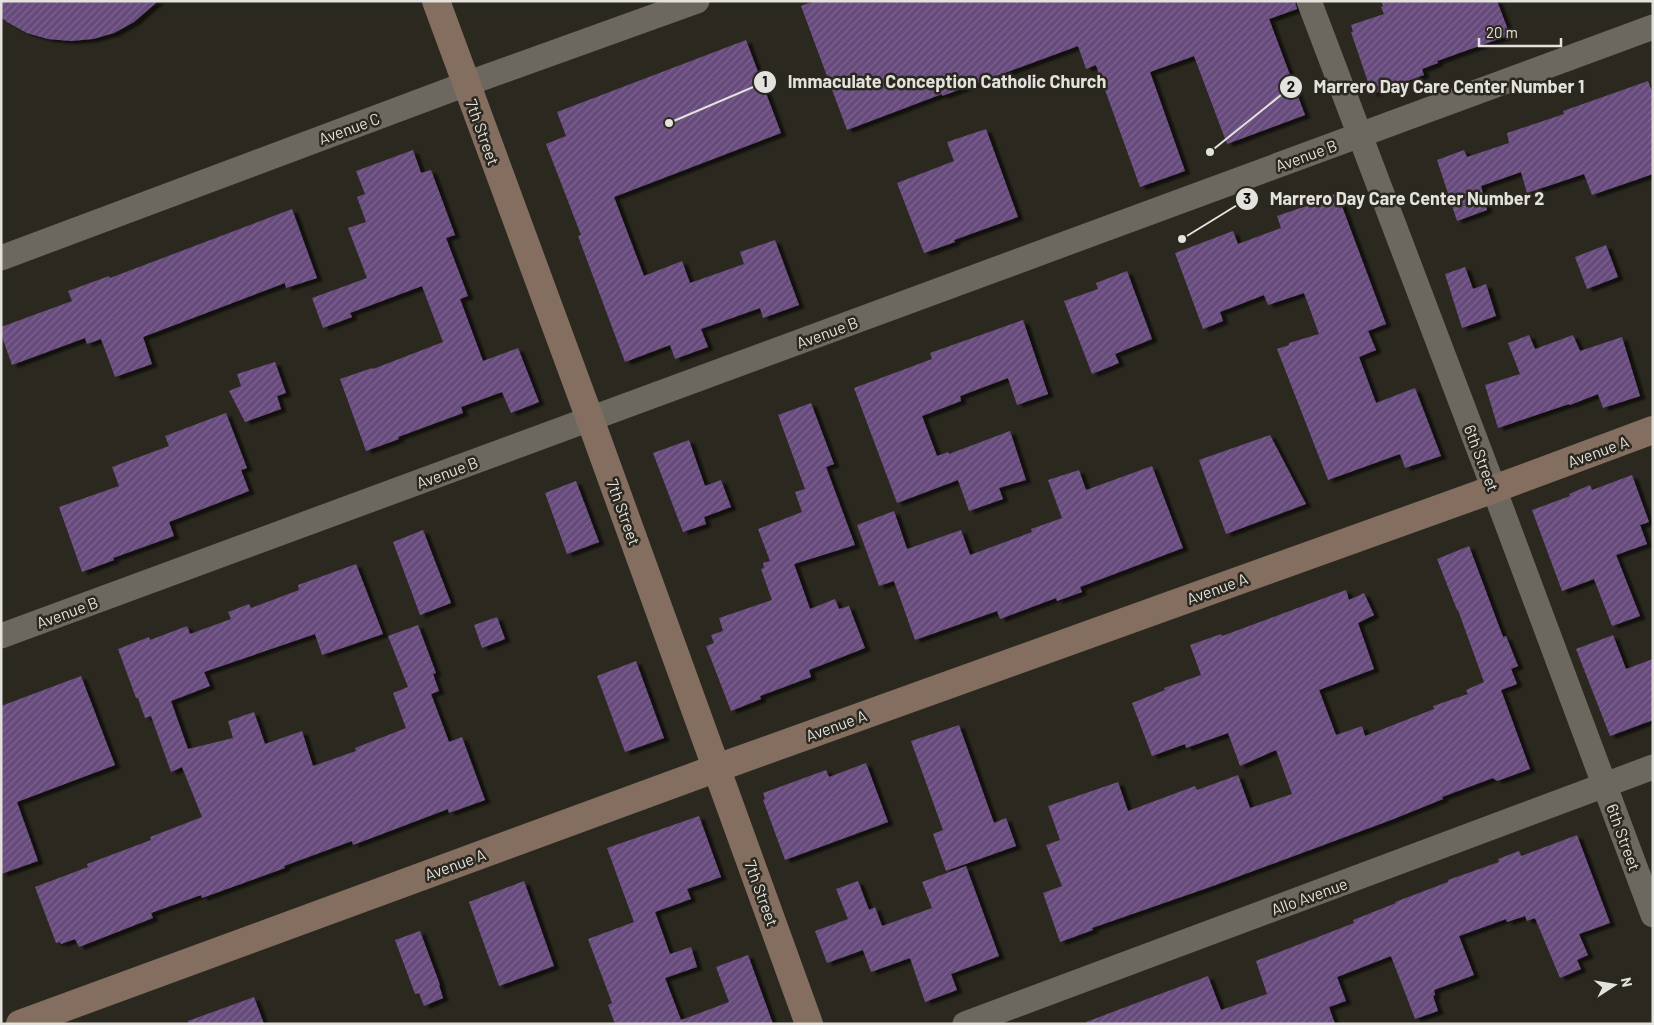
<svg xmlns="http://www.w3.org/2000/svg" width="1654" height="1025" viewBox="0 0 1654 1025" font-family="Barlow,sans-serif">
	<defs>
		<pattern id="building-hatch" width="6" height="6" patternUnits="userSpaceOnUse" patternTransform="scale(1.25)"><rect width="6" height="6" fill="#674b7d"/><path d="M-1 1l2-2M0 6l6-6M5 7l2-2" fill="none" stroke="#7d658f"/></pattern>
		<filter id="shadow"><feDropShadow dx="5.5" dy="3" stdDeviation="1" flood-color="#0009"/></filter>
	</defs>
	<rect width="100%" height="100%" fill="#2b2820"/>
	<g fill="url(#building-hatch)" filter="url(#shadow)">
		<path d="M 1,1 L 158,1 L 134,22 L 114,33 L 93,39 L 71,41 L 48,39 L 27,33 L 7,22 L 1,17 Z"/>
		<path d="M 814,1 L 1295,1 L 1297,9 L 1269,19 L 1305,115 L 1227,144 L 1194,56 L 1150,72 L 1185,171 L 1140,187 L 1096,65 L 1086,69 L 1078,46 L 942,96 L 942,94 L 847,130 L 801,6 Z"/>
		<path d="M 1381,1 L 1497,1 L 1510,35 L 1437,61 L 1438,63 L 1422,69 L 1424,75 L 1372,94 L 1351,32 L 1353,32 L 1351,25 L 1384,14 L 1381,7 L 1383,6 Z"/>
		<path d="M 746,40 L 781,133 L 614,197 L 644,276 L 682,261 L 690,283 L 744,264 L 740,252 L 775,240 L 799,305 L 763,318 L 760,308 L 701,329 L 708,347 L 675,359 L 670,345 L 625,362 L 578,236 L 581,235 L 546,144 L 566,136 L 557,112 Z"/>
		<path d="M 1648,81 L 1653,94 L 1653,174 L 1592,195 L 1584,174 L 1527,193 L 1521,172 L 1481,186 L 1487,210 L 1457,221 L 1437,160 L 1464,150 L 1467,157 L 1509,143 L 1507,133 L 1564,114 L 1563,111 Z"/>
		<path d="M 986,129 L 1018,217 L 954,240 L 955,242 L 924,253 L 897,183 L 954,161 L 947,142 Z"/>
		<path d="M 413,150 L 421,173 L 431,170 L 455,235 L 446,238 L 468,296 L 460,299 L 483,361 L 518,348 L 539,402 L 511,413 L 502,392 L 461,407 L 463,413 L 398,437 L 399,439 L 366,451 L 340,379 L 372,368 L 373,369 L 443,342 L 422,286 L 350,313 L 352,317 L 323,328 L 312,298 L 367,278 L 348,228 L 366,222 L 357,197 L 365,194 L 356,171 Z"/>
		<path d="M 1337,193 L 1386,324 L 1368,331 L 1376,350 L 1359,357 L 1376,403 L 1415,388 L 1441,456 L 1405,468 L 1400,454 L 1328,480 L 1277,349 L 1289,345 L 1289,343 L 1319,334 L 1304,293 L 1268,305 L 1264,295 L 1220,312 L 1223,321 L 1203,329 L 1175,253 L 1233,231 L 1238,244 L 1281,228 L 1277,216 L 1315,203 L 1315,201 Z"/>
		<path d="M 292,209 L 317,278 L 286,288 L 285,283 L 143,337 L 152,364 L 115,377 L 101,339 L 87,344 L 85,338 L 12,365 L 1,334 L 1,327 L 72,301 L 68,291 L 109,276 L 110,278 Z"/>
		<path d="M 1606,245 L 1618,277 L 1587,289 L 1575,257 Z"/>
		<path d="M 1465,267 L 1473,289 L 1486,284 L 1496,316 L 1462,328 L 1445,274 Z"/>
		<path d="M 1127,271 L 1152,339 L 1115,354 L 1119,363 L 1092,374 L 1064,301 L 1098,289 L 1096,283 Z"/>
		<path d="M 1023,320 L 1048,394 L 1017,405 L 1008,378 L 960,396 L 961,401 L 922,416 L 937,456 L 948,452 L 949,454 L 1010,431 L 1026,480 L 999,488 L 1003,499 L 969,511 L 958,480 L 897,503 L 854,388 L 932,359 L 930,353 Z"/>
		<path d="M 1529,335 L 1535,349 L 1573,335 L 1580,351 L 1622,337 L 1640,396 L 1603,408 L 1598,394 L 1570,405 L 1569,404 L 1498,428 L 1485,385 L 1520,374 L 1508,343 Z"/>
		<path d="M 275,362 L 286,393 L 277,396 L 281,409 L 245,422 L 229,391 L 241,386 L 237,374 Z"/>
		<path d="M 811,403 L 834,464 L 826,467 L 855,545 L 794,564 L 810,609 L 835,599 L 839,609 L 849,606 L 865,648 L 809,670 L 811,677 L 760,696 L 761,699 L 731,711 L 706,646 L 714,643 L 711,635 L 723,631 L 719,618 L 772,600 L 761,569 L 764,568 L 763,563 L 770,561 L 758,529 L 802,512 L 795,492 L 805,489 L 778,415 Z"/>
		<path d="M 226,413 L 247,468 L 241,470 L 249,491 L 169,522 L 174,536 L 113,558 L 114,560 L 82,572 L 59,507 L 119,486 L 112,467 L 169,446 L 165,436 Z"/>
		<path d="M 1270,435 L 1306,504 L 1226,534 L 1199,460 Z"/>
		<path d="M 689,440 L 705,486 L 721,480 L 731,507 L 704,517 L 706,524 L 683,532 L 653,453 Z"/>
		<path d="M 1152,466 L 1183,548 L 1080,587 L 1082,592 L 1057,601 L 1056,598 L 1000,619 L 997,611 L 915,640 L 894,581 L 879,586 L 857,525 L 894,511 L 907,549 L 961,530 L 970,555 L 1032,532 L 1031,529 L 1062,518 L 1048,480 L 1079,470 L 1086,490 Z"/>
		<path d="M 1632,475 L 1649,522 L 1640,525 L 1647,544 L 1616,555 L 1640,616 L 1612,626 L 1594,579 L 1562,591 L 1532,510 L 1570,496 L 1569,494 L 1590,485 L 1592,490 Z"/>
		<path d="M 576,481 L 599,542 L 567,554 L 545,493 Z"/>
		<path d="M 423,530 L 451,603 L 420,615 L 393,542 Z"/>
		<path d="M 1469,546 L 1503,637 L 1506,636 L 1518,666 L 1511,669 L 1517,684 L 1501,690 L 1530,769 L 1497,781 L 1493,778 L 1442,797 L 1443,799 L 1391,820 L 1210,887 L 1092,928 L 1093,930 L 1060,942 L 1043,893 L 1062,886 L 1046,845 L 1060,840 L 1048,806 L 1118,782 L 1128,811 L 1195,786 L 1197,790 L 1238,775 L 1250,808 L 1292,794 L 1276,750 L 1240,766 L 1228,733 L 1186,748 L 1185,744 L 1152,756 L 1132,703 L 1165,690 L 1164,688 L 1201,675 L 1190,645 L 1221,634 L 1222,636 L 1346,590 L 1349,600 L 1364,593 L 1374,615 L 1358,623 L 1374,669 L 1319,690 L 1336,735 L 1362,726 L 1365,736 L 1434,709 L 1433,706 L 1468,694 L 1466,690 L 1484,682 L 1458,610 L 1457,610 L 1437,559 Z"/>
		<path d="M 356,564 L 383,634 L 322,655 L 315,634 L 204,672 L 210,686 L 171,701 L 188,749 L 233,738 L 228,721 L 254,712 L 265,744 L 302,731 L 313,766 L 356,751 L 355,748 L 406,728 L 393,693 L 408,687 L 388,636 L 418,625 L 436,673 L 433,674 L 439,691 L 431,694 L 449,742 L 462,737 L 485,800 L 449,813 L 448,809 L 353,845 L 352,841 L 284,866 L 285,868 L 202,898 L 201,895 L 151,913 L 153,918 L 79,947 L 75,939 L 61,944 L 60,942 L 56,943 L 35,887 L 88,867 L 87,864 L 151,840 L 150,837 L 202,817 L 182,767 L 171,772 L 151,716 L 145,718 L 138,698 L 136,698 L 118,649 L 149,637 L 150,640 L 187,626 L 190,634 L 231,619 L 228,612 L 249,604 L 251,608 L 299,590 L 298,585 Z"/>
		<path d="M 497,617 L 505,639 L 482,648 L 474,625 Z"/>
		<path d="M 1613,635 L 1626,669 L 1653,659 L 1653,720 L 1610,736 L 1576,649 Z"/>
		<path d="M 636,661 L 664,738 L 625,752 L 597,676 Z"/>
		<path d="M 81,676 L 115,765 L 17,802 L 38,861 L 1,874 L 1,706 Z"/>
		<path d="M 959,725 L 994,823 L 1006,818 L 1016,846 L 946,871 L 933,834 L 943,830 L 911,741 Z"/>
		<path d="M 866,763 L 888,822 L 785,860 L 763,800 L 765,799 L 763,793 L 826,770 L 829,777 Z"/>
		<path d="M 699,816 L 721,877 L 687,889 L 691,899 L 655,912 L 670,954 L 691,947 L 697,967 L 665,978 L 681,1020 L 729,1002 L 716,967 L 748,955 L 773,1024 L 615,1024 L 608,1005 L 612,1003 L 588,939 L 634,922 L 607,848 Z"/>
		<path d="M 1577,835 L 1610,923 L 1579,934 L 1588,955 L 1577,960 L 1581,969 L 1560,978 L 1535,918 L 1527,921 L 1525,916 L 1507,922 L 1506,919 L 1459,936 L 1474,975 L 1434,990 L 1435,995 L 1433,996 L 1438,1011 L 1415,1019 L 1391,956 L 1337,977 L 1346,1001 L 1329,1007 L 1335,1024 L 1086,1024 L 1086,1022 L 1208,976 L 1221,1010 L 1267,994 L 1256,961 L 1354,923 L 1353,920 L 1396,903 L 1395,902 L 1448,882 L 1448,880 L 1499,862 L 1498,859 L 1519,851 L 1521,856 Z"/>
		<path d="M 966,866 L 999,956 L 951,974 L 957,990 L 925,1002 L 910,958 L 871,972 L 863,950 L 827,963 L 815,931 L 848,919 L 836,889 L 858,881 L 869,910 L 875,907 L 882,926 L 932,908 L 922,882 Z"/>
		<path d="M 524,881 L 554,966 L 499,986 L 469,902 Z"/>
		<path d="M 420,931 L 440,985 L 439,985 L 443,998 L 424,1006 L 419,993 L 415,994 L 395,940 Z"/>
		<path d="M 254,997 L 264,1024 L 188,1024 L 188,1021 Z"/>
	</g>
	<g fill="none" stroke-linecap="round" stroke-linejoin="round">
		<g stroke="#6c685f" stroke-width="25">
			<path d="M 1309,1 L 1494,489 L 1653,915"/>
			<path d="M 1,258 L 466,84 L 697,1"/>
			<path d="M 1,636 L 1653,27"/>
			<path d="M 965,1024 L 1653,767"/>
		</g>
		<g stroke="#846e5f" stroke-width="28">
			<path d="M 436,1 L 590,419 L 809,1024"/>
			<path d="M 20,1024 L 717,768 L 1494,489 L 1653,430"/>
		</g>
	</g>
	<g text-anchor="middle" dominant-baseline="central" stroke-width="5" stroke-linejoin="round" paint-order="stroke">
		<g font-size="16" fill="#e4e2dd" stroke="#2b2820">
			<text transform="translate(349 128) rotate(-20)">Avenue C</text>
			<text transform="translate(483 132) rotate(70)">7th Street</text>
			<text transform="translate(1306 155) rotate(-20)">Avenue B</text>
			<text transform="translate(827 332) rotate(-20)">Avenue B</text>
			<text transform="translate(1598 451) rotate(-20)">Avenue A</text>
			<text transform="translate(1482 458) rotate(69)">6th Street</text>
			<text transform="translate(447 472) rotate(-20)">Avenue B</text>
			<text transform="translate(624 512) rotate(70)">7th Street</text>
			<text transform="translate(1217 588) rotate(-20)">Avenue A</text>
			<text transform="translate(67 612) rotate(-20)">Avenue B</text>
			<text transform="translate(836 725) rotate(-20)">Avenue A</text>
			<text transform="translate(1624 837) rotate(70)">6th Street</text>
			<text transform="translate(455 864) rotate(-20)">Avenue A</text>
			<text transform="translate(762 893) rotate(70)">7th Street</text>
			<text transform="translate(1309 896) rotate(-20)">Allo Avenue</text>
		</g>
	</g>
	<path fill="none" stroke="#e4e2dd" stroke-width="2" d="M669 123L765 82M1210 152L1291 87M1182 239L1247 199"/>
	<g fill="#e4e2dd" stroke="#2b2820" stroke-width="2">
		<circle cx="669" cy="123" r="5"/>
		<circle cx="1210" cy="152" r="5"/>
		<circle cx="1182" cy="239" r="5"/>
		<circle cx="765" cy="82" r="12"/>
		<circle cx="1291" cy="87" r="12"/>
		<circle cx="1247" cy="199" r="12"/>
	</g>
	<g font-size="15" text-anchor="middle" font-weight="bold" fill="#111">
		<text x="765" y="87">1</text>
		<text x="1291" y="92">2</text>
		<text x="1247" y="204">3</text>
	</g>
	<g font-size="18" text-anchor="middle" font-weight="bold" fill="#e4e2dd" stroke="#2b2820" stroke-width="5" stroke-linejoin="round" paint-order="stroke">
		<text x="947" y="88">Immaculate Conception Catholic Church</text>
		<text x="1449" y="93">Marrero Day Care Center Number 1</text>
		<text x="1407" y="205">Marrero Day Care Center Number 2</text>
	</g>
	<rect width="1654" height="1025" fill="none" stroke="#e4e2dd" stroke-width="5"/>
	<g transform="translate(1614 985) rotate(78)" stroke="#2b2820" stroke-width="4" paint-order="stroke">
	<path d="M0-4L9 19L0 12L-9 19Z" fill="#e4e2dd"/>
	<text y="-8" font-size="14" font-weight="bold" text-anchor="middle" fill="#e4e2dd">N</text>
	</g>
	<path d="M1479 38v8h82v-8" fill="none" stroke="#e4e2dd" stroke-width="2.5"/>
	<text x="1486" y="38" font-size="15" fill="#e4e2dd" stroke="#2b2820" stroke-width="4" paint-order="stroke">20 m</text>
</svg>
